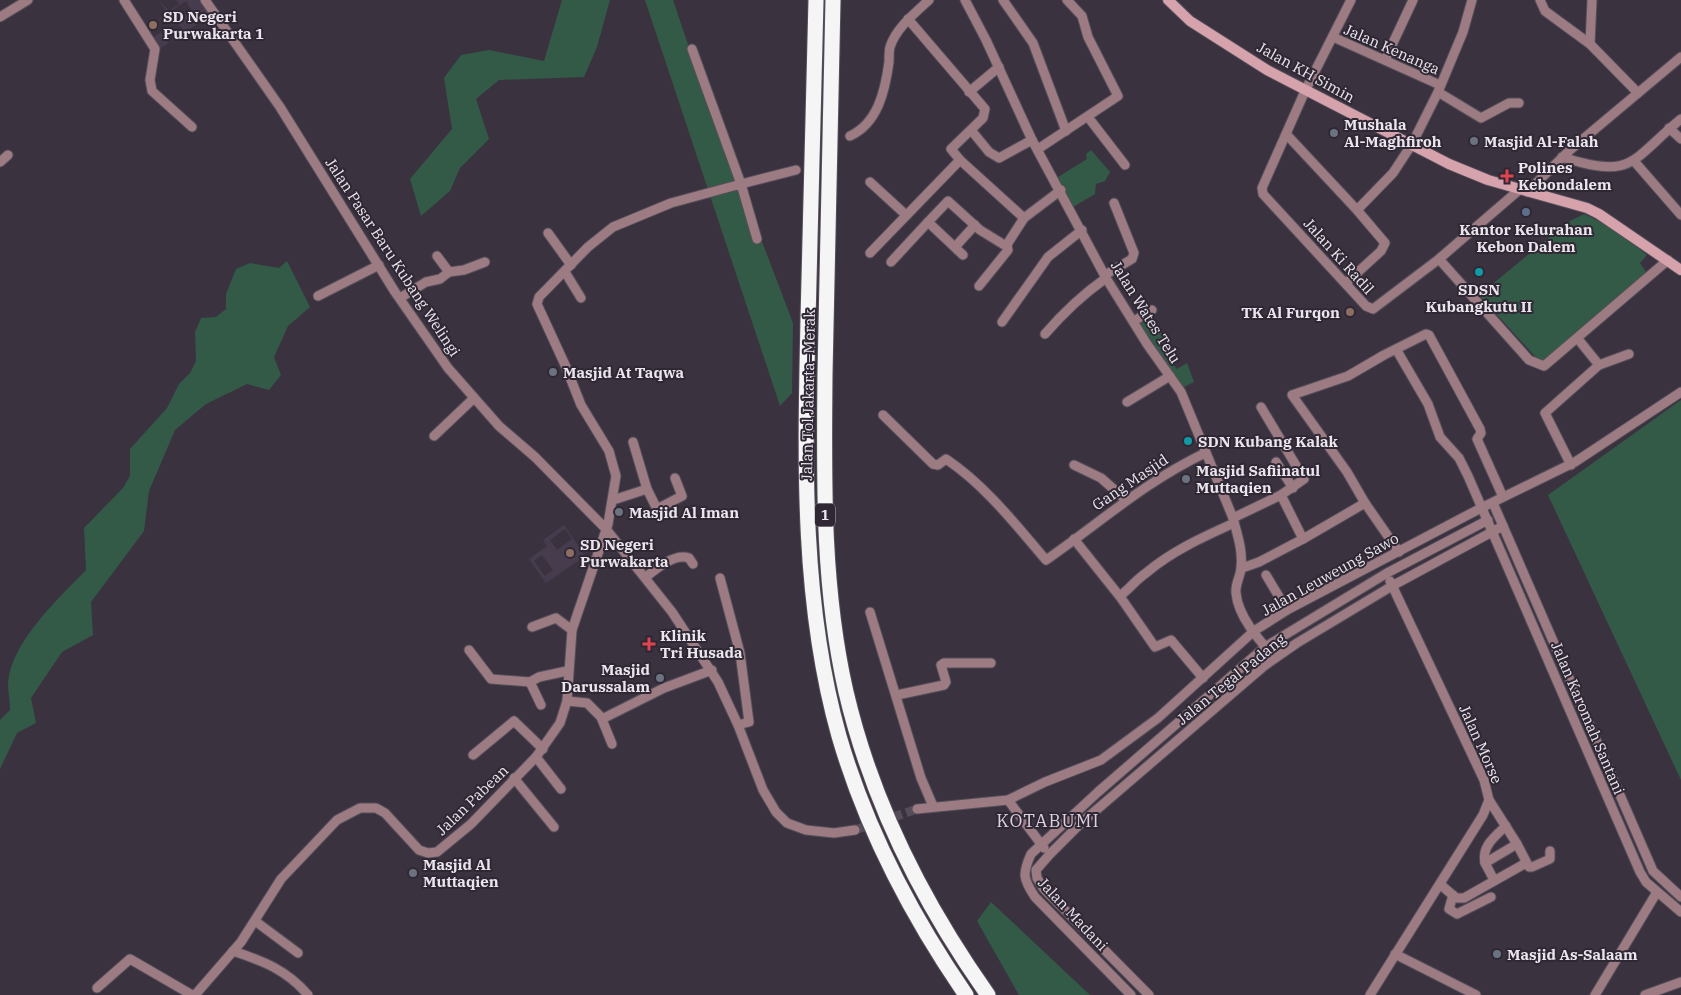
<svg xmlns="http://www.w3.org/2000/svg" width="1681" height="995" viewBox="0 0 1681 995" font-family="'IBM Plex Serif',serif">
	<rect width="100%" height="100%" fill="#3a323f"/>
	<g fill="#473c4e" fill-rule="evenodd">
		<path d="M 159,0 L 169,11 L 179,4 L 176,0 L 199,0 L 211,15 L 158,50 L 144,30 L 167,13 ZM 186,1 L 192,11 L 154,37 L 149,30 L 156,26 L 154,23 ZM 177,22 L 184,32 L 168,43 L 161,33 Z"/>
		<path d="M 564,525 L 585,556 L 546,583 L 529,559 L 547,546 L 543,540 ZM 565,529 L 572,539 L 557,550 L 550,540 ZM 542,555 L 553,570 L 545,576 L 534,561 Z"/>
	</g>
	<g fill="#335a47">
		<path d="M 562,0 L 610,0 L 597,47 L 584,77 L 499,80 L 476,99 L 489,139 L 460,168 L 450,191 L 421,216 L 410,179 L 452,129 L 444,78 L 461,55 L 489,50 L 544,61 Z"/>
		<path d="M 645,0 L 673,0 L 695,65 L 793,323 L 792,393 L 780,406 Z"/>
		<path d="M 1091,150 L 1110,172 L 1105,181 L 1096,184 L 1095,194 L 1073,207 L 1058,177 L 1087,159 L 1086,154 Z"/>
		<path d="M 1584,214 L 1609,226 L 1647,255 L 1640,263 L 1650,278 L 1541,363 L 1479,295 L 1568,222 Z"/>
		<path d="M 287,261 L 310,307 L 288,326 L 274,357 L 281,375 L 269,390 L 247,384 L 206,404 L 175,430 L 149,491 L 144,531 L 91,602 L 93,635 L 62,652 L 31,698 L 36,723 L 17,733 L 0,769 L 0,720 L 10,710 C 10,701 8,692 8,683 C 11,642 59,598 86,570 L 84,528 L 123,488 L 130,476 L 130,449 L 167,408 L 179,384 L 190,373 L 196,361 L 195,332 L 201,318 L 216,317 L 226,309 L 226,294 L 236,269 L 250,263 L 279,268 Z"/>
		<path d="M 1152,314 L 1170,352 L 1165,356 L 1177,369 L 1187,363 L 1194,382 L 1182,388 L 1171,375 L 1138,321 Z"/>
		<path d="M 1681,400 L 1681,780 L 1548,495 Z"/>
		<path d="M 991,902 L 1090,995 L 1019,995 L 977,921 Z"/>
	</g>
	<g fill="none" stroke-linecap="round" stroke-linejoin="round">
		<path stroke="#554d59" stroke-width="9" stroke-dasharray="9 4.5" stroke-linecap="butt" d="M 855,830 L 917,809"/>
		<g stroke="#564f5b" stroke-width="11">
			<g id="street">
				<path d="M 124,0 L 155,49 L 150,80 L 152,91 L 192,127"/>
				<path d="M 205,0 L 280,107 L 395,292 L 448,368 L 499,426 L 535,457 L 606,529 L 672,612 L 718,682 L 738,725 L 763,790 L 776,812 L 787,823 L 806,830 L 834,833 L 855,830"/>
				<path d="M 965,0 L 986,40 L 1032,140 L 1106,278 L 1147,344 L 1181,392 L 1233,518 C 1237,534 1243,550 1241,567 C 1241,576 1235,583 1236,593 C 1238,617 1260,641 1275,658"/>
				<path d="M 1003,0 L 1033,43 L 1066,131"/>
				<path d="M 1351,0 L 1305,91 L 1262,188 L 1263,194 L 1366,306 L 1373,309 L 1439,259 L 1519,190"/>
				<path d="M 1540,0 L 1545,11 L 1590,44 L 1638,93"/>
				<path d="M 0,17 L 28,0"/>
				<path d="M 908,19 L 985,109 L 983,118 L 951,149 L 960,160 L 1024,218"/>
				<path d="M 1333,37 L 1440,85"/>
				<path d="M 1590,44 L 1592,0"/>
				<path d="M 692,49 L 741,184 L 796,170"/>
				<path d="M 1385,60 L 1413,0"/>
				<path d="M 969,92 L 999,67"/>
				<path d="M 1438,92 L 1481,118 L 1509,103 L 1519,103"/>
				<path d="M 1088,117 L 1125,165"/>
				<path d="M 1669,128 L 1681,139"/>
				<path d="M 971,130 L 989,152 L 999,158 L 1032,140"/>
				<path d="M 1287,135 L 1357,210 L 1385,243 L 1381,251 L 1346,283"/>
				<path d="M 850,136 C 878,123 885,91 889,62 C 889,57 889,51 890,47 C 896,28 915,13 929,0"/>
				<path d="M 1038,149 L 1118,96 L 1088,37 L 1082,16 L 1067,0"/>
				<path d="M 1562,157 C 1634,180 1630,161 1681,119"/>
				<path d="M 1634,161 L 1681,215"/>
				<path d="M 0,162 L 8,155"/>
				<path d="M 870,182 L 906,215"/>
				<path d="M 1527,192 L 1570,150 L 1681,57"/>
				<path d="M 1357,210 L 1393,173 L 1412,144 L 1438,92 L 1463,32 L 1472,0"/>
				<path d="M 548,233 L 571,265"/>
				<path d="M 955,247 L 975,225"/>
				<path d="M 870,253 L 960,160"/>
				<path d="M 963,255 L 928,222 L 948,201 L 980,230 L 1006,246 L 1024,218 L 1061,190"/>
				<path d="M 1439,259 L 1529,360 L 1544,366 L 1668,260"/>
				<path d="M 891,262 L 928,222"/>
				<path d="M 449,272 L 464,270 L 485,262"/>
				<path d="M 565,272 L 581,298"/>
				<path d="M 1105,275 L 1132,259 L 1134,253 L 1114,203"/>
				<path d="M 979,286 L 1008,250 L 1007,245"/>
				<path d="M 318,296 L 379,265"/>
				<path d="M 400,298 L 426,282 L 440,279 L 449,272 L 437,256"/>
				<path d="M 1134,321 L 1152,310"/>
				<path d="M 1002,322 L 1048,257 L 1082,230"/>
				<path d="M 1045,334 C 1064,312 1082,295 1106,278"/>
				<path d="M 1578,339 L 1599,365"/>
				<path d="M 1396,349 L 1428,404 L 1440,437 L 1459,458 L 1468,476 L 1640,872 L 1646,882 L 1681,912"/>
				<path d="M 1127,402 L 1170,376"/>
				<path d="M 883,415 L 933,464 L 938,465 L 946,459 C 985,485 1016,525 1046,560 C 1101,522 1143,483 1205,453"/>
				<path d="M 434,436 L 473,399"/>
				<path d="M 633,442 L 647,489"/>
				<path d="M 1276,462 L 1293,488"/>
				<path d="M 1074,465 L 1101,478 L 1126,500"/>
				<path d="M 1571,465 L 1545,413 L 1599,365 L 1629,354"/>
				<path d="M 613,500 L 647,489 L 657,509 L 682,496 L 675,478"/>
				<path d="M 1365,503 L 1347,472 L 1292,395 L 1348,376 L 1384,355 L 1426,334 L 1429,335 L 1480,429 L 1481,433 L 1477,439 L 1503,497"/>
				<path d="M 1493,503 L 1653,871 L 1681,897"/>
				<path d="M 1233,518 L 1281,495"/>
				<path d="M 1074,539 L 1121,598 L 1155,647 L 1171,640 L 1203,678"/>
				<path d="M 1303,539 L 1365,503 L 1399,552"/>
				<path d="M 1242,568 L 1259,562 L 1303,539 L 1281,495 L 1304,479 L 1261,407"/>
				<path d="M 1266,575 L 1287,610"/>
				<path d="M 646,577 C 657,568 675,553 689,558 L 693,564"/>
				<path d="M 720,578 L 740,653 L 749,722 L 738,725"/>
				<path d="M 1120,596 C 1130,588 1136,580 1146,573 C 1172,551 1203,537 1234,523"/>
				<path d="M 870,612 L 921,778 L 933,806"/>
				<path d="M 532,627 L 556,618 L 572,630"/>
				<path d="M 469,650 L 491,679 L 530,682"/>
				<path d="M 897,695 L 944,685 L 946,682 L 941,665 L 944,663 L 991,663"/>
				<path d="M 567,701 L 587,703 L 601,717 L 604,718 L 664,688 L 712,670"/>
				<path d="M 541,705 L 530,682 L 539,677 L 567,671"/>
				<path d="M 601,717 L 612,744"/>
				<path d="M 473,755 L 514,721 L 543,749"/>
				<path d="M 536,757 L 561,789"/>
				<path d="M 514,778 L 554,827"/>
				<path d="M 1008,800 L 1044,848"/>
				<path d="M 1489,800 L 1517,844 L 1529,867 L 1532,867 L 1550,859 L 1550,851"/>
				<path d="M 917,809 L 1008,800 L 1045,782 L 1101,760 L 1158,718 L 1254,631 L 1287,610 L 1483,507 L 1575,462 L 1681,392"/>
				<path d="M 1485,863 C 1481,847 1495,836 1506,826"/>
				<path d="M 1494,880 L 1485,863 L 1517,844"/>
				<path d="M 1441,885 L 1456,898 L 1464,898 L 1526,863"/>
				<path d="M 1453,895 L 1449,909 L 1457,914 L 1491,897"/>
				<path d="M 255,921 L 298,953"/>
				<path d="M 233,951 C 263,961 287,970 308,995"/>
				<path d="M 1395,954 L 1476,995"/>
				<path d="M 97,988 L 130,959 L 192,995"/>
				<path d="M 195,995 L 241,942 L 281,879 L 337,820 L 360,808 L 376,808 L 385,813 L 419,850 L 428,853 L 437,852 L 471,824 L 536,757 L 560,723 L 567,701 L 572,630 L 608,524 L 616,476 L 609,451 L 581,405 L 566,367 L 537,304 L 539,297 L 588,247 L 613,227 L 671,203 L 741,184 L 757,239"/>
				<path d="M 1131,995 L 1035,897 C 1023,879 1022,874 1031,854 L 1098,792 L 1265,647 L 1387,573 L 1488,520"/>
				<path d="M 1149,995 L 1044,889 L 1037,878 L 1036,870 L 1050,854 L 1080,824 L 1264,666 L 1297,643 L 1392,586 L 1503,526"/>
				<path d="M 1370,995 L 1483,815 L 1489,800 L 1484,780 L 1390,581"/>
				<path d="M 1595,995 L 1657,892"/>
				<path d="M 1645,995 L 1681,982"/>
			</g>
		</g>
		<g stroke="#564f5b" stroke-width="12">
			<path id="secondary" d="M 1168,0 L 1190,21 L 1267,70 L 1449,164 L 1488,180 L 1587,208 L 1599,214 L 1681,270"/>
		</g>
		<g stroke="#564f5b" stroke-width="17">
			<g id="highway">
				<path d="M 816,0 C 813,107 811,214 808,320 C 805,459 801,601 839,736 C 866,829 911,915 966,995"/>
				<path d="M 833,0 C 830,124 827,248 825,373 C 824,480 822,587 846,692 C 872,803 923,903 988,995"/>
			</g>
		</g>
		<use href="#street" stroke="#9c7c82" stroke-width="9"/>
		<use href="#secondary" stroke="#d6a3ac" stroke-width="10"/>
		<use href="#highway" stroke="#f5f5f5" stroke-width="15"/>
	</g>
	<g fill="#8d6e63" stroke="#2f2834" stroke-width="2">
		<circle cx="153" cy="25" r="5"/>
		<circle cx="1350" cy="312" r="5"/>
		<circle cx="570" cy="553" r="5"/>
	</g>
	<g fill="#6b7280" stroke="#2f2834" stroke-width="2">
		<circle cx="1334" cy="133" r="5"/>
		<circle cx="1474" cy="141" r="5"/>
		<circle cx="553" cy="372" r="5"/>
		<circle cx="1186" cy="479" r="5"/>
		<circle cx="619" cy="512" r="5"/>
		<circle cx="660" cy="678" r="5"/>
		<circle cx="413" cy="873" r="5"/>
		<circle cx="1497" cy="954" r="5"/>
	</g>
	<g fill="#e0444e" stroke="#2f2834" stroke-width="2">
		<path d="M1504.5 168.5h5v5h5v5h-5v5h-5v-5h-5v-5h5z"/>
		<path d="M646.5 636.5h5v5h5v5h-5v5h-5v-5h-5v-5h5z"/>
	</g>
	<circle fill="#5c6f8a" stroke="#2f2834" stroke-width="2" cx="1526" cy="212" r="5"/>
	<g fill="#0f9aa8" stroke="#2f2834" stroke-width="2">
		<circle cx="1479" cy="272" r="5"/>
		<circle cx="1188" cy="441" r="5"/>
	</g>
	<g text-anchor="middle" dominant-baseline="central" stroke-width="4" stroke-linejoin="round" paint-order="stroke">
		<rect fill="#2f2834" stroke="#b3adb6" stroke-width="1" x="815" y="503.5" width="20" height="23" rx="4"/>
		<g font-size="14" font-weight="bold" fill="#ebe6ee">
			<text x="825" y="515">1</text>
		</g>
		<g font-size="15" font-weight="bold" fill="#ebe6ee" stroke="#2f2834" text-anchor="start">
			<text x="163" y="16">SD Negeri<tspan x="163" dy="17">Purwakarta 1</tspan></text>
			<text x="1344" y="124">Mushala<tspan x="1344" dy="17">Al-Maghfiroh</tspan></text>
			<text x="1484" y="141">Masjid Al-Falah</text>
			<text x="1518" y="167">Polines<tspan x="1518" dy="17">Kebondalem</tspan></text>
			<text x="1526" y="229" text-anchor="middle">Kantor Kelurahan<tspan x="1526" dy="17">Kebon Dalem</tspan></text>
			<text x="1479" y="289" text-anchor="middle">SDSN<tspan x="1479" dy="17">Kubangkutu II</tspan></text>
			<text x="1340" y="312" text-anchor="end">TK Al Furqon</text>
			<text x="563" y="372">Masjid At Taqwa</text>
			<text x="1198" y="441">SDN Kubang Kalak</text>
			<text x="1196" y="470">Masjid Safiinatul<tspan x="1196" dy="17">Muttaqien</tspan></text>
			<text x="629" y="512">Masjid Al Iman</text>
			<text x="580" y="544">SD Negeri<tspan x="580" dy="17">Purwakarta</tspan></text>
			<text x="660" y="635">Klinik<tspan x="660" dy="17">Tri Husada</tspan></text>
			<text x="650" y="669" text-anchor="end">Masjid<tspan x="650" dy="17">Darussalam</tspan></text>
			<text x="423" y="864">Masjid Al<tspan x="423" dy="17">Muttaqien</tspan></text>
			<text x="1507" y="954">Masjid As-Salaam</text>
		</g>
		<g font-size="15" fill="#ebe6ee" stroke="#2f2834">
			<text transform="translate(1392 49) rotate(24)">Jalan Kenanga</text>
			<text transform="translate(1306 72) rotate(29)">Jalan KH Simin</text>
			<text transform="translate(1339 256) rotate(48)">Jalan Ki Radil</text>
			<text transform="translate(393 257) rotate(57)">Jalan Pasar Baru Kubang Welingi</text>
			<text transform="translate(1146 312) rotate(58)">Jalan Wates Telu</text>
			<text transform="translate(808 395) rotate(-89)">Jalan Tol Jakarta–Merak</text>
			<text transform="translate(1130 482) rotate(-34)">Gang Masjid</text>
			<text transform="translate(1330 574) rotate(-29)">Jalan Leuweung Sawo</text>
			<text transform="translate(1231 679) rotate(-39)">Jalan Tegal Padang</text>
			<text transform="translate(1588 718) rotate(67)">Jalan Karomah Santani</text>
			<text transform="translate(1481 744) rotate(66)">Jalan Morse</text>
			<text transform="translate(472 800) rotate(-44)">Jalan Pabean</text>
			<text transform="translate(1073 914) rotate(47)">Jalan Madani</text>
		</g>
		<g font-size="18" letter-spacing="1" fill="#dbd1e2" stroke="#2f2834">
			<text x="1048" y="820">KOTABUMI</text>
		</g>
	</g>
</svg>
